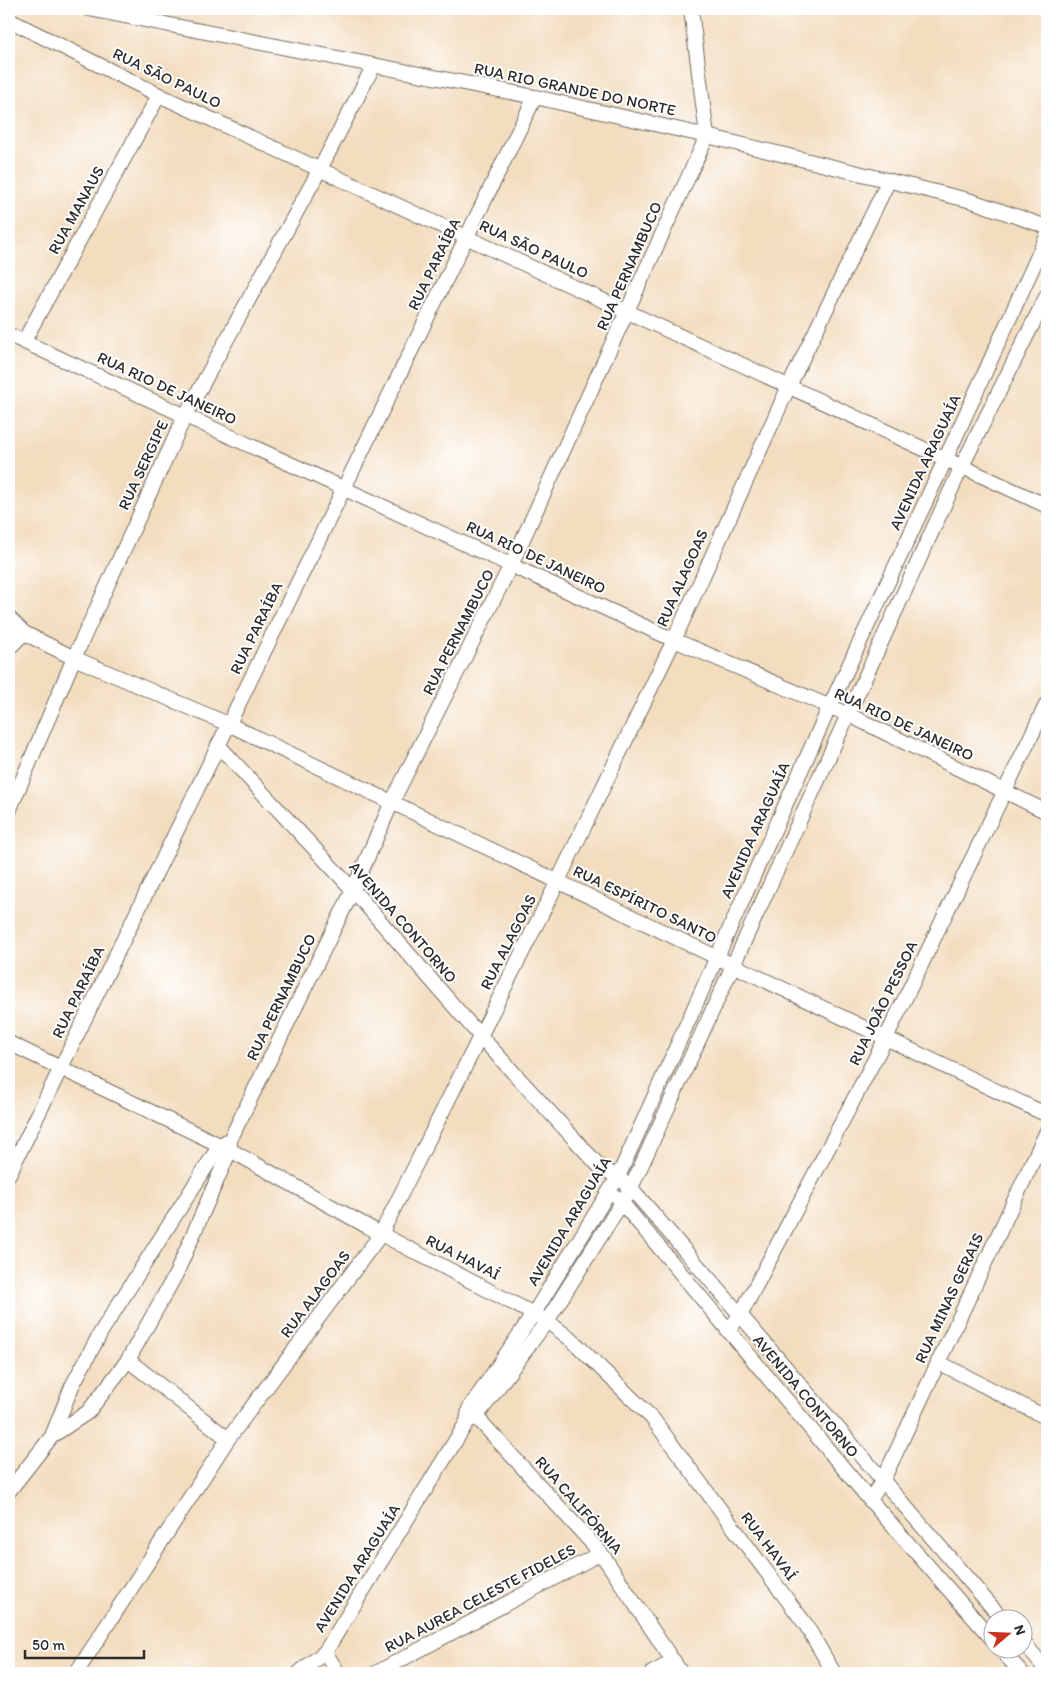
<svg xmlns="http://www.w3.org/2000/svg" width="1056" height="1682" viewBox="0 0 1056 1682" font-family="Itim,sans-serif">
	<rect width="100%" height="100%" fill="#fff"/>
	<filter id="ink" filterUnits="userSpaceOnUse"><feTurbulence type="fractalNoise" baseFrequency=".02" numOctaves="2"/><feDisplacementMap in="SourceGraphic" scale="10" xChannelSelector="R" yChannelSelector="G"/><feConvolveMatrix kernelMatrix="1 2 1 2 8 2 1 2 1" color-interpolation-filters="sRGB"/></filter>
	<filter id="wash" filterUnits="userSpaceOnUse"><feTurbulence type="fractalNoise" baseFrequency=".0096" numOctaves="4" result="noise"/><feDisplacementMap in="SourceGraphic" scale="20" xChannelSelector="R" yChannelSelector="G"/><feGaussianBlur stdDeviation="1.12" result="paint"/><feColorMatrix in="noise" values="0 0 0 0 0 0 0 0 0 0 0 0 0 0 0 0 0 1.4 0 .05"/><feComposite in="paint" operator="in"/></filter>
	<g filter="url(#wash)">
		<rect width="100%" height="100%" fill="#f3ddbf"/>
	</g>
	<g filter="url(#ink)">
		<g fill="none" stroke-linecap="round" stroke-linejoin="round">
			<g stroke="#71695f" stroke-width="16">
				<g id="street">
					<path d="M 89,9 L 535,97 L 707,136 L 972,201 L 1047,227"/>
					<path d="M 9,20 L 159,95 L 1047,506"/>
					<path d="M 9,335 L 674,640 L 847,714 L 1047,812"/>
					<path d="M 24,341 L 159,95"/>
					<path d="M 9,618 L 24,633 L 74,658 L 228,724 L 1047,1115"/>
					<path d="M 9,648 L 24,633"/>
					<path d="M 218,745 L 353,890 L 480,1036 L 600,1167 L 618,1177 L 631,1188 L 1003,1620"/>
					<path d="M 9,811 L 74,658 L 185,416 L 320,169 L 374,65"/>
					<path d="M 9,1043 L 230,1150 L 381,1234 L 547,1321 L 573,1341 L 652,1418 L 806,1625 L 834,1673"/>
					<path d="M 9,1174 L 535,97"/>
					<path d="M 618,1198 L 870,1500 L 994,1641"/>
					<path d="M 728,1331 L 741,1314 L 886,1038 L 1047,703"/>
					<path d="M 128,1360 L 228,1439"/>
					<path d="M 938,1362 L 1047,1418"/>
					<path d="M 471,1411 L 601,1553 L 681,1673"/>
					<path d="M 467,1422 L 477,1416 L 547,1321 L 631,1188 L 962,466 L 1047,295"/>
					<path d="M 52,1436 L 88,1412 L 128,1360 L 176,1274 L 230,1150 L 230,1140 L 353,890 L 392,802 L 511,565 L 707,136 L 691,9"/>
					<path d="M 9,1491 L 52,1436 L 72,1386 L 101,1332 L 220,1145 L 227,1141"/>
					<path d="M 870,1500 L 883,1480 L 1047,1131"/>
					<path d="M 1024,1643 L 1047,1671"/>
					<path d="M 1001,1650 L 1022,1673"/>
					<path d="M 325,1652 L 338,1673"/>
					<path d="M 76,1673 L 228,1439 L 381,1234 L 558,881 L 674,640 L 789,386 L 889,180"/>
					<path d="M 299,1673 L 325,1652 L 467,1422 L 469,1409 L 534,1313 L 618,1177 L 829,708 L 946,458 L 1047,236"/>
					<path d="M 376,1673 L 601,1553"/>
					<path d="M 652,1673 L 674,1661"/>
				</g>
			</g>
			<use href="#street" stroke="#fff" stroke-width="14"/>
		</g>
	</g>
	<g text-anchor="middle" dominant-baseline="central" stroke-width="4" stroke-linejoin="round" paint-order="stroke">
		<g font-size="16" fill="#2b2b2b" stroke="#fff">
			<text transform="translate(167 78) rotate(26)">RUA SÃO PAULO</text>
			<text transform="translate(575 89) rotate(12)">RUA RIO GRANDE DO NORTE</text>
			<text transform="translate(76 210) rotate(-61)">RUA MANAUS</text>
			<text transform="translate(534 249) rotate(25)">RUA SÃO PAULO</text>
			<text transform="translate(434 264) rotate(-64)">RUA PARAÍBA</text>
			<text transform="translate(629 266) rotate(-66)">RUA PERNAMBUCO</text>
			<text transform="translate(167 388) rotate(25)">RUA RIO DE JANEIRO</text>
			<text transform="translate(925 462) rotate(-65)">AVENIDA ARAGUAÍA</text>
			<text transform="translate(143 465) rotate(-65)">RUA SERGIPE</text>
			<text transform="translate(536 557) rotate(25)">RUA RIO DE JANEIRO</text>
			<text transform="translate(682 578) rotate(-66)">RUA ALAGOAS</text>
			<text transform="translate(256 628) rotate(-64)">RUA PARAÍBA</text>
			<text transform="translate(458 632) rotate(-63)">RUA PERNAMBUCO</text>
			<text transform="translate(904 724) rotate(25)">RUA RIO DE JANEIRO</text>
			<text transform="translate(755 830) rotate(-66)">AVENIDA ARAGUAÍA</text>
			<text transform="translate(645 904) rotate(26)">RUA ESPÍRITO SANTO</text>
			<text transform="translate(403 922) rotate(49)">AVENIDA CONTORNO</text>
			<text transform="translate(508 942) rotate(-63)">RUA ALAGOAS</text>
			<text transform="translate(78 992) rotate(-64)">RUA PARAÍBA</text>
			<text transform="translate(281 997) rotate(-64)">RUA PERNAMBUCO</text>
			<text transform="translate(883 1003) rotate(-64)">RUA JOÃO PESSOA</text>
			<text transform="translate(569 1221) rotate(-59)">AVENIDA ARAGUAÍA</text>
			<text transform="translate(463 1257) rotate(27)">RUA HAVAÍ</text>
			<text transform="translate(315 1294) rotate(-53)">RUA ALAGOAS</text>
			<text transform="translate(949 1298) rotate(-65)">RUA MINAS GERAIS</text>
			<text transform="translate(806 1396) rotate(50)">AVENIDA CONTORNO</text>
			<text transform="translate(579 1505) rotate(49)">RUA CALIFÓRNIA</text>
			<text transform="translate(769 1546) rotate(53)">RUA HAVAÍ</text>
			<text transform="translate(357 1568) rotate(-58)">AVENIDA ARAGUAÍA</text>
			<text transform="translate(480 1598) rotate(-28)">RUA AUREA CELESTE FIDELES</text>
		</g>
	</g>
	<rect width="1056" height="1682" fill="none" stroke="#fff" stroke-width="30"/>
	<g transform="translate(1008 1634) rotate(71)"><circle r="24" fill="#ffffff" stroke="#aaaaaa"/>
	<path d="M0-4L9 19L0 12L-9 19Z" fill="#c8321e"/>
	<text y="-8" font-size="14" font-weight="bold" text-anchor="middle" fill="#2b2b2b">N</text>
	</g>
	<path d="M25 1650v8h119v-8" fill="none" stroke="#2b2b2b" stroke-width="2.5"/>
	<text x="32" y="1650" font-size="15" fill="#2b2b2b" stroke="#ffffff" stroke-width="4" paint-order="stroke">50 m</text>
</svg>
